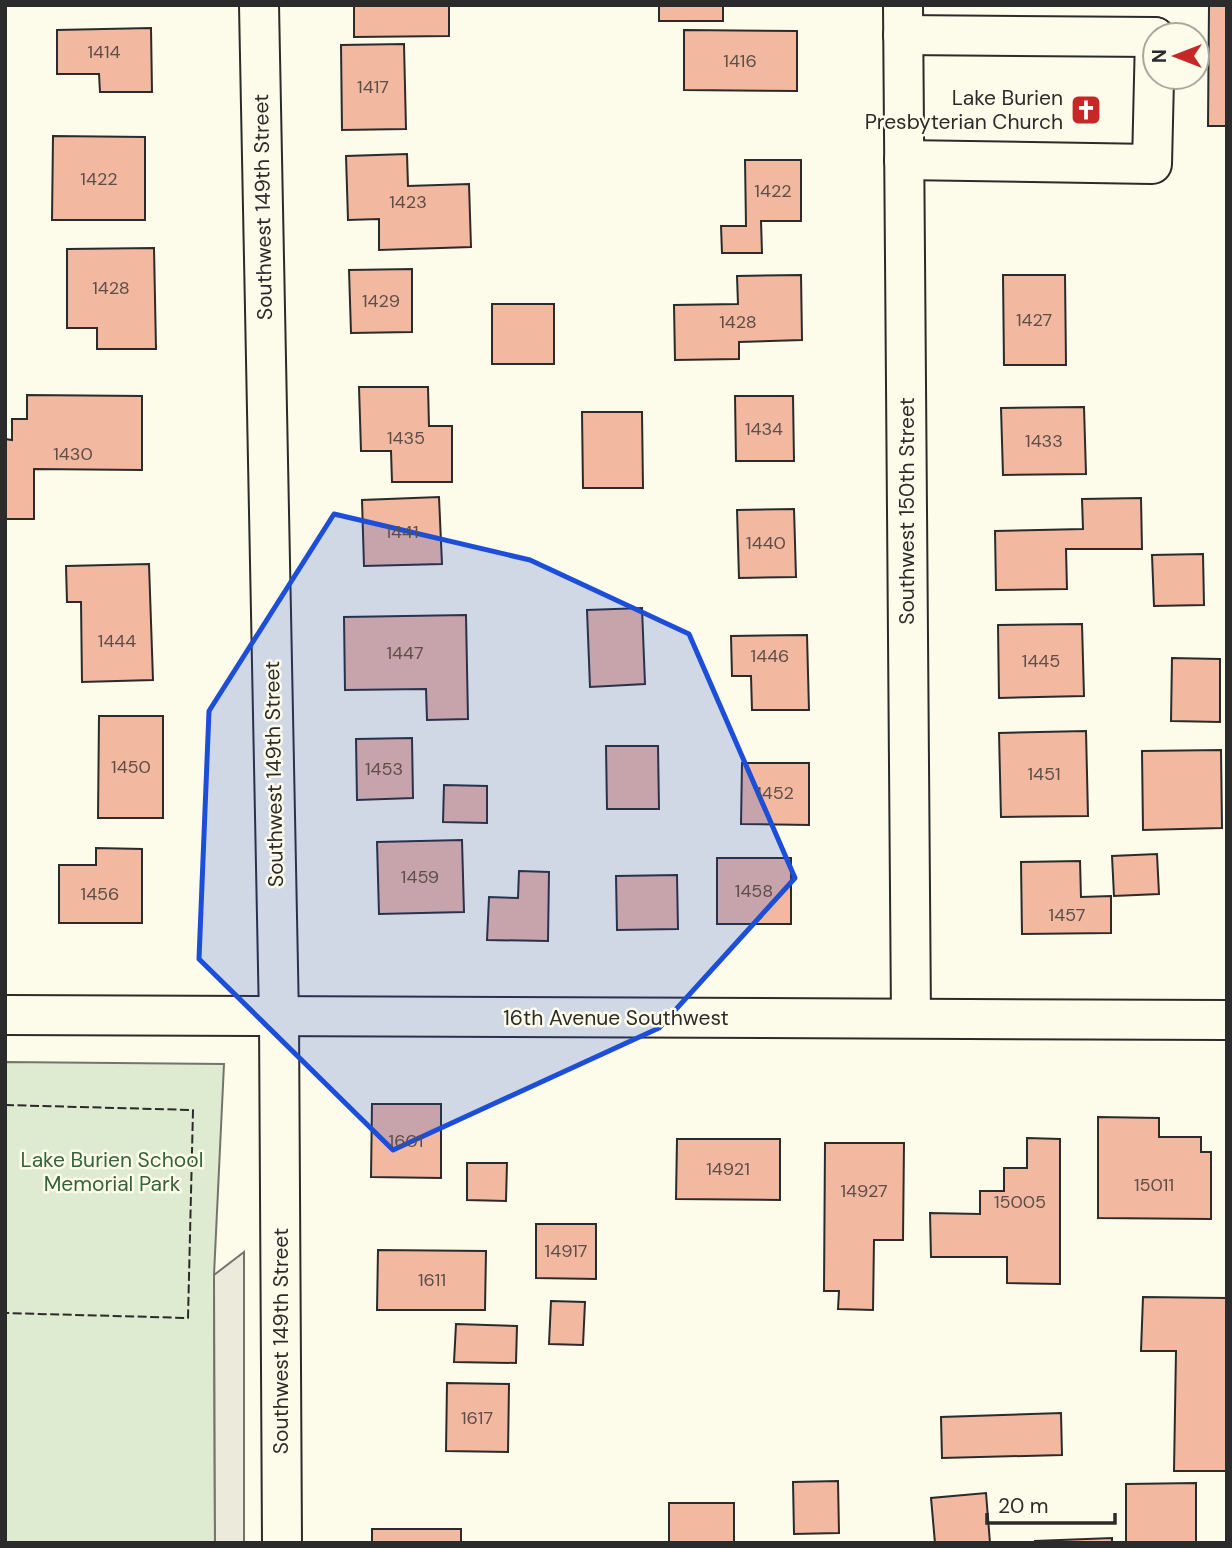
<svg xmlns="http://www.w3.org/2000/svg" width="1232" height="1548" viewBox="0 0 1232 1548" font-family="'DM Sans',sans-serif">
	<rect width="100%" height="100%" fill="#fdfbea"/>
	<path fill="#deebd1" stroke="#74746e" stroke-width="2" d="M 5,1062 L 224,1064 L 214,1275 L 215,1543 L 5,1543 Z"/>
	<path fill="#eceadb" stroke="#74746e" stroke-width="2" d="M 244,1252 L 244,1543 L 215,1543 L 214,1275 Z"/>
	<g fill="#f2b8a0" stroke="#2b2b2b" stroke-width="2">
		<path d="M 354,5 L 449,5 L 449,36 L 354,37 Z"/>
		<rect x="659" y="5" width="64" height="16"/>
		<path d="M 1209,5 L 1227,5 L 1227,126 L 1208,126 Z"/>
		<path d="M 151,28 L 152,92 L 100,92 L 99,74 L 57,74 L 57,30 Z"/>
		<path d="M 684,30 L 797,31 L 797,91 L 684,90 Z"/>
		<path d="M 404,44 L 406,129 L 342,130 L 341,45 Z"/>
		<path d="M 53,136 L 145,137 L 145,220 L 52,220 Z"/>
		<path d="M 407,154 L 408,186 L 469,184 L 471,247 L 379,250 L 379,219 L 348,220 L 346,156 Z"/>
		<path d="M 745,160 L 801,160 L 801,221 L 761,221 L 762,253 L 722,253 L 721,226 L 746,226 Z"/>
		<path d="M 154,248 L 156,349 L 97,349 L 97,328 L 67,328 L 67,249 Z"/>
		<path d="M 412,269 L 412,332 L 351,333 L 349,270 Z"/>
		<path d="M 801,275 L 802,340 L 739,342 L 739,359 L 675,360 L 674,305 L 738,304 L 737,276 Z"/>
		<path d="M 1003,275 L 1065,275 L 1066,365 L 1004,365 Z"/>
		<rect x="492" y="304" width="62" height="60"/>
		<path d="M 359,387 L 428,387 L 429,426 L 452,426 L 452,482 L 392,482 L 391,451 L 361,451 Z"/>
		<path d="M 27,395 L 142,396 L 142,470 L 34,469 L 34,519 L 5,519 L 5,439 L 12,440 L 12,419 L 27,419 Z"/>
		<path d="M 735,396 L 793,396 L 794,461 L 736,461 Z"/>
		<path d="M 1084,407 L 1086,474 L 1003,475 L 1001,408 Z"/>
		<path d="M 582,412 L 642,412 L 643,488 L 583,488 Z"/>
		<path d="M 439,497 L 442,564 L 364,566 L 362,500 Z"/>
		<path d="M 1141,498 L 1142,549 L 1066,549 L 1067,589 L 996,590 L 995,531 L 1083,529 L 1082,499 Z"/>
		<path d="M 794,509 L 796,577 L 739,578 L 737,510 Z"/>
		<path d="M 1203,554 L 1204,605 L 1154,606 L 1152,555 Z"/>
		<path d="M 149,564 L 153,680 L 82,682 L 81,602 L 67,602 L 66,566 Z"/>
		<path d="M 642,608 L 645,684 L 590,687 L 587,610 Z"/>
		<path d="M 466,615 L 468,719 L 427,720 L 426,689 L 345,690 L 344,617 Z"/>
		<path d="M 1082,624 L 1084,696 L 999,698 L 998,625 Z"/>
		<path d="M 807,635 L 809,710 L 752,710 L 751,676 L 732,676 L 731,636 Z"/>
		<path d="M 1172,658 L 1220,659 L 1220,722 L 1171,721 Z"/>
		<path d="M 99,716 L 163,716 L 163,818 L 98,818 Z"/>
		<path d="M 1086,731 L 1088,816 L 1001,817 L 999,733 Z"/>
		<path d="M 412,738 L 413,798 L 357,800 L 356,739 Z"/>
		<path d="M 606,746 L 658,746 L 659,809 L 607,809 Z"/>
		<path d="M 1221,750 L 1222,828 L 1143,830 L 1142,751 Z"/>
		<path d="M 742,763 L 809,763 L 809,825 L 741,824 Z"/>
		<path d="M 444,785 L 487,786 L 487,823 L 443,822 Z"/>
		<path d="M 462,840 L 464,912 L 379,914 L 377,842 Z"/>
		<path d="M 96,848 L 142,849 L 142,923 L 59,923 L 59,865 L 96,865 Z"/>
		<path d="M 1157,854 L 1159,894 L 1114,896 L 1112,856 Z"/>
		<rect x="717" y="858" width="74" height="66"/>
		<path d="M 1080,861 L 1081,897 L 1111,896 L 1111,933 L 1022,934 L 1021,862 Z"/>
		<path d="M 519,871 L 549,872 L 548,941 L 487,940 L 489,897 L 518,898 Z"/>
		<path d="M 677,875 L 678,929 L 617,930 L 616,876 Z"/>
		<path d="M 372,1104 L 441,1104 L 441,1178 L 371,1177 Z"/>
		<path d="M 1098,1117 L 1159,1118 L 1159,1137 L 1201,1137 L 1201,1152 L 1211,1152 L 1211,1219 L 1098,1218 Z"/>
		<path d="M 1027,1138 L 1060,1139 L 1060,1284 L 1007,1283 L 1007,1257 L 931,1257 L 930,1213 L 980,1214 L 980,1191 L 1004,1191 L 1004,1168 L 1027,1168 Z"/>
		<path d="M 677,1139 L 780,1139 L 780,1200 L 676,1199 Z"/>
		<path d="M 825,1143 L 904,1143 L 903,1240 L 874,1240 L 873,1310 L 838,1309 L 839,1291 L 824,1291 Z"/>
		<path d="M 467,1163 L 507,1163 L 506,1201 L 467,1200 Z"/>
		<path d="M 536,1224 L 596,1224 L 596,1279 L 536,1278 Z"/>
		<path d="M 378,1250 L 486,1251 L 485,1310 L 377,1310 Z"/>
		<path d="M 1143,1297 L 1227,1298 L 1227,1471 L 1174,1471 L 1176,1351 L 1141,1351 Z"/>
		<path d="M 551,1301 L 585,1302 L 583,1345 L 549,1344 Z"/>
		<path d="M 456,1324 L 517,1326 L 516,1363 L 454,1362 Z"/>
		<path d="M 447,1383 L 509,1384 L 508,1452 L 446,1451 Z"/>
		<path d="M 1061,1413 L 1062,1455 L 942,1458 L 941,1417 Z"/>
		<path d="M 838,1481 L 839,1533 L 794,1534 L 793,1482 Z"/>
		<path d="M 1196,1483 L 1196,1543 L 1126,1543 L 1126,1484 Z"/>
		<path d="M 986,1493 L 990,1543 L 935,1543 L 931,1498 Z"/>
		<rect x="669" y="1503" width="65" height="40"/>
		<rect x="372" y="1529" width="89" height="14"/>
		<path d="M 1112,1538 L 1112,1543 L 1035,1543 L 1035,1541 Z"/>
	</g>
	<g fill="none" stroke-linecap="round" stroke-linejoin="round">
		<g stroke="#2b2b2b" stroke-width="42">
			<g id="minor">
				<path d="M 259,5 L 279,1018 L 282,1543"/>
				<path d="M 903,5 L 911,1017"/>
				<path d="M 903,35 L 1155,37"/>
				<path d="M 904,160 L 1152,164 L 1155,37"/>
				<path d="M 5,1015 L 1227,1020"/>
			</g>
		</g>
		<use href="#minor" stroke="#fdfbea" stroke-width="38"/>
		<path stroke="#2b2b2b" stroke-width="2" stroke-dasharray="9 3.5" stroke-linecap="butt" d="M 5,1105 L 193,1110 L 188,1318 L 5,1313"/>
	</g>
	<path fill="#1d4ed8" fill-opacity="0.2" stroke="#1d4ed8" stroke-width="5" stroke-linejoin="round" d="M 334,514 L 530,560 L 689,634 L 795,878 L 659,1028 L 393,1150 L 199,959 L 209,711 Z"/>
	<defs>
		<g id="church-square" transform="scale(1.575)"><rect x="-9" y="-9" width="18" height="18" rx="4" fill="#c62828" stroke="#fdfbea"/><path d="M-1.2-6h2.4v3.5h3.3v2.4h-3.3V6h-2.4V-.1h-3.3v-2.4h3.3Z" fill="#fff"/></g>
	</defs>
	<g fill-rule="evenodd">
		<use href="#church-square" x="1086" y="110"/>
	</g>
	<g text-anchor="middle" dominant-baseline="central" stroke-width="5" stroke-linejoin="round" paint-order="stroke">
		<g font-size="18" fill="#5d4e48">
			<text x="104" y="52">1414</text>
			<text x="740" y="61">1416</text>
			<text x="373" y="87">1417</text>
			<text x="99" y="179">1422</text>
			<text x="773" y="191">1422</text>
			<text x="408" y="202">1423</text>
			<text x="111" y="288">1428</text>
			<text x="381" y="301">1429</text>
			<text x="1034" y="320">1427</text>
			<text x="738" y="322">1428</text>
			<text x="764" y="429">1434</text>
			<text x="406" y="438">1435</text>
			<text x="1044" y="441">1433</text>
			<text x="73" y="454">1430</text>
			<text x="402" y="532">1441</text>
			<text x="766" y="543">1440</text>
			<text x="117" y="641">1444</text>
			<text x="405" y="653">1447</text>
			<text x="770" y="656">1446</text>
			<text x="1041" y="661">1445</text>
			<text x="131" y="767">1450</text>
			<text x="384" y="769">1453</text>
			<text x="1044" y="774">1451</text>
			<text x="775" y="793">1452</text>
			<text x="420" y="877">1459</text>
			<text x="754" y="891">1458</text>
			<text x="100" y="894">1456</text>
			<text x="1067" y="915">1457</text>
			<text x="406" y="1141">1601</text>
			<text x="728" y="1169">14921</text>
			<text x="1154" y="1185">15011</text>
			<text x="864" y="1191">14927</text>
			<text x="1020" y="1202">15005</text>
			<text x="566" y="1251">14917</text>
			<text x="432" y="1280">1611</text>
			<text x="477" y="1418">1617</text>
		</g>
		<g font-size="21" fill="#2b2b2b" stroke="#fdfbea" text-anchor="end">
			<text x="1063" y="98">Lake Burien<tspan x="1063" dy="24">Presbyterian Church</tspan></text>
		</g>
		<g font-size="21" fill="#2b2b2b" stroke="#fdfbea">
			<text transform="translate(263 207) rotate(-91)">Southwest 149th Street</text>
			<text transform="translate(907 511) rotate(-90)">Southwest 150th Street</text>
			<text transform="translate(274 774) rotate(-91)">Southwest 149th Street</text>
			<text x="616" y="1018">16th Avenue Southwest</text>
			<text transform="translate(281 1341) rotate(-90)">Southwest 149th Street</text>
		</g>
		<g font-size="21" fill="#34623c" stroke="#fdfbea">
			<text x="112" y="1160">Lake Burien School<tspan x="112" dy="24">Memorial Park</tspan></text>
		</g>
	</g>
	<rect width="1232" height="1548" fill="none" stroke="#2b2b2b" stroke-width="14"/>
	<g transform="translate(1176 56) rotate(270)"><circle r="33" fill="#fdfbea" stroke="#a9a89e" stroke-width="2"/>
	<path d="M0-5L12 26L0 18L-12 26Z" fill="#c62828"/>
	<text y="-10" font-size="19" font-weight="bold" text-anchor="middle" fill="#2b2b2b">N</text>
	</g>
	<path d="M987 1513v10h128v-10" fill="none" stroke="#2b2b2b" stroke-width="3.5"/>
	<text x="998" y="1513" font-size="21" fill="#2b2b2b" stroke="#fdfbea" stroke-width="5" paint-order="stroke">20 m</text>
</svg>
